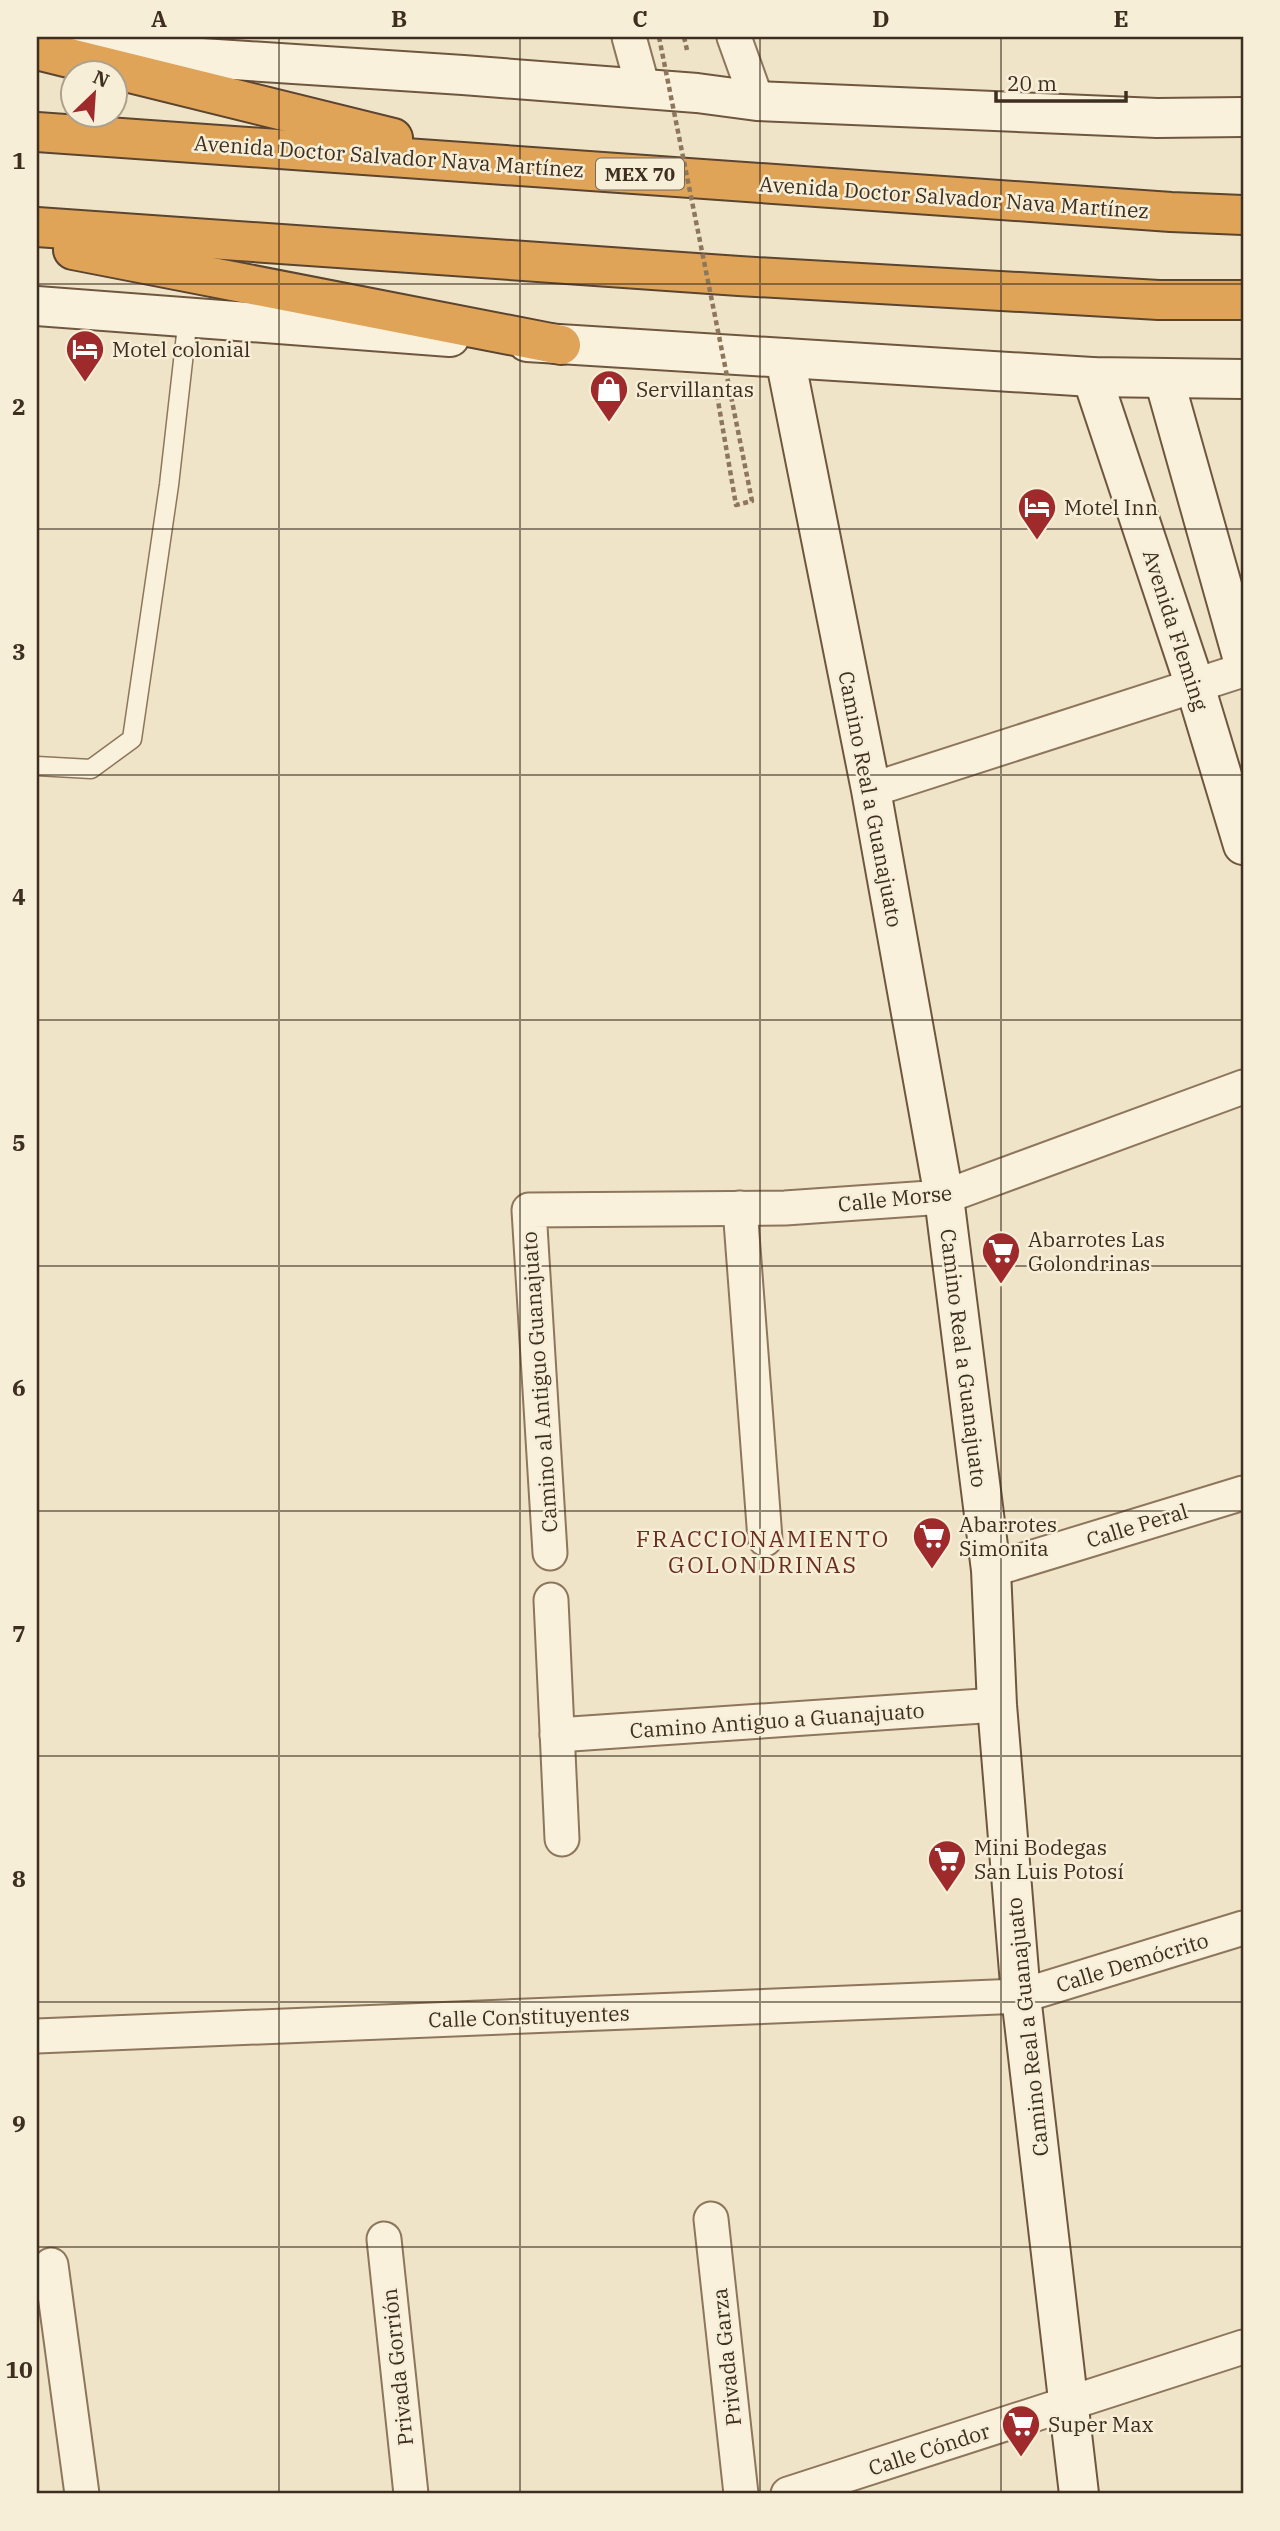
<svg xmlns="http://www.w3.org/2000/svg" width="1280" height="2531" viewBox="0 0 1280 2531" font-family="'IBM Plex Serif',serif">
	<rect width="100%" height="100%" fill="#f0e4c8"/>
	<g fill="none" stroke-linecap="round" stroke-linejoin="round">
		<g stroke="#8d765c" stroke-width="21">
			<path id="lane" d="M 37,766 L 91,769 L 132,739 L 169,485 L 188,317"/>
		</g>
		<g stroke="#8d765c" stroke-width="37">
			<g id="street">
				<path d="M 629,37 L 643,88"/>
				<path d="M 734,37 L 757,101"/>
				<path d="M 871,790 L 1243,670"/>
				<path d="M 740,1208 L 765,1539"/>
				<path d="M 550,1553 L 529,1210 L 785,1208 L 944,1197 L 1243,1087"/>
				<path d="M 991,1570 L 1243,1493"/>
				<path d="M 551,1600 L 562,1839"/>
				<path d="M 557,1735 L 997,1705"/>
				<path d="M 37,2036 L 1021,1996 L 1243,1928"/>
				<path d="M 711,2219 L 741,2494"/>
				<path d="M 384,2239 L 411,2494"/>
				<path d="M 51,2265 L 82,2494"/>
				<path d="M 788,2494 L 1243,2347"/>
			</g>
		</g>
		<g stroke="#6f573f" stroke-width="42">
			<g id="secondary">
				<path d="M 79,50 L 463,75 L 697,93 L 757,101 L 1157,118 L 1243,117"/>
				<path d="M 37,306 L 450,337"/>
				<path d="M 527,342 L 1092,377 L 1243,379"/>
				<path d="M 785,358 L 871,790 L 944,1197 L 991,1570 L 997,1705 L 1021,1996 L 1079,2494"/>
				<path d="M 1092,377 L 1195,686 L 1243,845"/>
				<path d="M 1164,379 L 1243,660"/>
			</g>
		</g>
		<g stroke="#5b4430" stroke-width="42">
			<g id="highway">
				<path d="M 37,50 L 393,138"/>
				<path d="M 37,132 L 1171,212 L 1243,215"/>
				<path d="M 37,227 L 739,276 L 1159,300 L 1243,300"/>
				<path d="M 73,250 L 561,345"/>
			</g>
		</g>
		<g stroke="#8d765c" stroke-width="4.5" stroke-dasharray="5 3.5" stroke-linecap="butt">
			<path d="M 684,37 L 687,50"/>
			<path d="M 717,395 L 736,505 L 752,501 L 731,396"/>
		</g>
		<use href="#lane" stroke="#faf1dc" stroke-width="18"/>
		<use href="#street" stroke="#faf1dc" stroke-width="33"/>
		<use href="#secondary" stroke="#faf1dc" stroke-width="38"/>
		<use href="#highway" stroke="#e0a458" stroke-width="38"/>
		<path stroke="#8d765c" stroke-width="4.5" stroke-dasharray="5 3.5" stroke-linecap="butt" d="M 659,37 L 731,396"/>
	</g>
	<path fill="none" stroke="#3d2e20" stroke-width="2" stroke-opacity="0.55" d="M 279,37 L 279,2494M 520,37 L 520,2494M 760,37 L 760,2494M 1001,37 L 1001,2494M 37,284 L 1243,284M 37,529 L 1243,529M 37,775 L 1243,775M 37,1020 L 1243,1020M 37,1266 L 1243,1266M 37,1511 L 1243,1511M 37,1756 L 1243,1756M 37,2002 L 1243,2002M 37,2247 L 1243,2247"/>
	<defs>
		<g id="hotel-pin" transform="scale(2.0125)"><path d="M0 17L-7.5 6A9.5 9.5 0 1 1 7.5 6Z" fill="#9e2a2b" stroke="#f7eed8"/><path d="M-6-4.5h1.5V1H6V5H4.5V3h-9V5H-6ZM-4 0a1.8 1.8 0 1 1 3.6 0ZM.5 0V-2.5h3Q6-2.5 6 0Z" fill="#fff"/></g>
		<g id="shop-pin" transform="scale(2.0125)"><path d="M0 17L-7.5 6A9.5 9.5 0 1 1 7.5 6Z" fill="#9e2a2b" stroke="#f7eed8"/><path d="M-5-2.5h2.3a2.7 3.5 0 0 1 5.4 0H5L5.5 6h-11ZM-1.5-2.5h3a1.5 2.3 0 0 0-3 0Z" fill="#fff"/></g>
		<g id="supermarket-pin" transform="scale(2.0125)"><path d="M0 17L-7.5 6A9.5 9.5 0 1 1 7.5 6Z" fill="#9e2a2b" stroke="#f7eed8"/><path d="M-6-5.5h2.5l.6 2H6L4.5 2H-2.5L-4.4-4H-6ZM-1.5 3.2a1.3 1.3 0 1 0 .1 0ZM3 3.2a1.3 1.3 0 1 0 .1 0Z" fill="#fff"/></g>
	</defs>
	<g fill-rule="evenodd">
		<use href="#hotel-pin" x="85" y="349"/>
		<use href="#shop-pin" x="609" y="389"/>
		<use href="#hotel-pin" x="1037" y="507"/>
		<use href="#supermarket-pin" x="1001" y="1251"/>
		<use href="#supermarket-pin" x="932" y="1536"/>
		<use href="#supermarket-pin" x="947" y="1859"/>
		<use href="#supermarket-pin" x="1021" y="2424"/>
	</g>
	<g text-anchor="middle" dominant-baseline="central" stroke-width="5" stroke-linejoin="round" paint-order="stroke">
		<rect fill="#f7eed8" stroke="#756857" stroke-width="2" x="596" y="158.5" width="88" height="31" rx="5"/>
		<g font-size="19" font-weight="bold" fill="#3d2e20">
			<text x="640" y="174">MEX 70</text>
		</g>
		<g font-size="21" fill="#3d2e20" stroke="#f7eed8">
			<text transform="translate(389 156) rotate(4)">Avenida Doctor Salvador Nava Martínez</text>
			<text transform="translate(954 197) rotate(4)">Avenida Doctor Salvador Nava Martínez</text>
			<text transform="translate(1176 630) rotate(72)">Avenida Fleming</text>
			<text transform="translate(871 799) rotate(79)">Camino Real a Guanajuato</text>
			<text transform="translate(895 1198) rotate(-6)">Calle Morse</text>
			<text transform="translate(964 1358) rotate(83)">Camino Real a Guanajuato</text>
			<text transform="translate(539 1382) rotate(-94)">Camino al Antiguo Guanajuato</text>
			<text transform="translate(1137 1525) rotate(-17)">Calle Peral</text>
			<text transform="translate(777 1720) rotate(-4)">Camino Antiguo a Guanajuato</text>
			<text transform="translate(1132 1962) rotate(-17)">Calle Demócrito</text>
			<text transform="translate(529 2016) rotate(-2)">Calle Constituyentes</text>
			<text transform="translate(1027 2027) rotate(-96)">Camino Real a Guanajuato</text>
			<text transform="translate(726 2357) rotate(-96)">Privada Garza</text>
			<text transform="translate(397 2367) rotate(-96)">Privada Gorrión</text>
			<text transform="translate(929 2449) rotate(-18)">Calle Cóndor</text>
		</g>
		<g font-size="21" fill="#3d2e20" stroke="#f7eed8" text-anchor="start">
			<text x="112" y="349">Motel colonial</text>
			<text x="636" y="389">Servillantas</text>
			<text x="1064" y="507">Motel Inn</text>
			<text x="1028" y="1239">Abarrotes Las<tspan x="1028" dy="24">Golondrinas</tspan></text>
			<text x="959" y="1524">Abarrotes<tspan x="959" dy="24">Simonita</tspan></text>
			<text x="974" y="1847">Mini Bodegas<tspan x="974" dy="24">San Luis Potosí</tspan></text>
			<text x="1048" y="2424">Super Max</text>
		</g>
		<g font-size="23" letter-spacing="2" fill="#6b2e1e" stroke="#f7eed8">
			<text x="763" y="1538">FRACCIONAMIENTO<tspan x="763" dy="26">GOLONDRINAS</tspan></text>
		</g>
	</g>
	<rect width="1280" height="2531" fill="none" stroke="#f7eed8" stroke-width="77"/>
	<g transform="translate(94 94) rotate(25)"><circle r="33" fill="#f7eed8" stroke="#ada18e" stroke-width="2"/>
	<path d="M0-5L12 26L0 18L-12 26Z" fill="#9e2a2b"/>
	<text y="-10" font-size="19" font-weight="bold" text-anchor="middle" fill="#3d2e20">N</text>
	</g>
	<path d="M996 91v10h130v-10" fill="none" stroke="#3d2e20" stroke-width="3.5"/>
	<text x="1007" y="91" font-size="21" fill="#3d2e20" stroke="#f7eed8" stroke-width="5" paint-order="stroke">20 m</text>
	<rect x="38" y="38" width="1204" height="2454" fill="none" stroke="#3d2e20" stroke-width="2.5"/>
	<g font-size="23" text-anchor="middle" font-weight="bold" fill="#3d2e20">
		<text x="159" y="27">A</text>
		<text x="399" y="27">B</text>
		<text x="640" y="27">C</text>
		<text x="881" y="27">D</text>
		<text x="1121" y="27">E</text>
		<text x="19" y="169">1</text>
		<text x="19" y="415">2</text>
		<text x="19" y="660">3</text>
		<text x="19" y="905">4</text>
		<text x="19" y="1151">5</text>
		<text x="19" y="1396">6</text>
		<text x="19" y="1642">7</text>
		<text x="19" y="1887">8</text>
		<text x="19" y="2132">9</text>
		<text x="19" y="2378">10</text>
	</g>
</svg>
